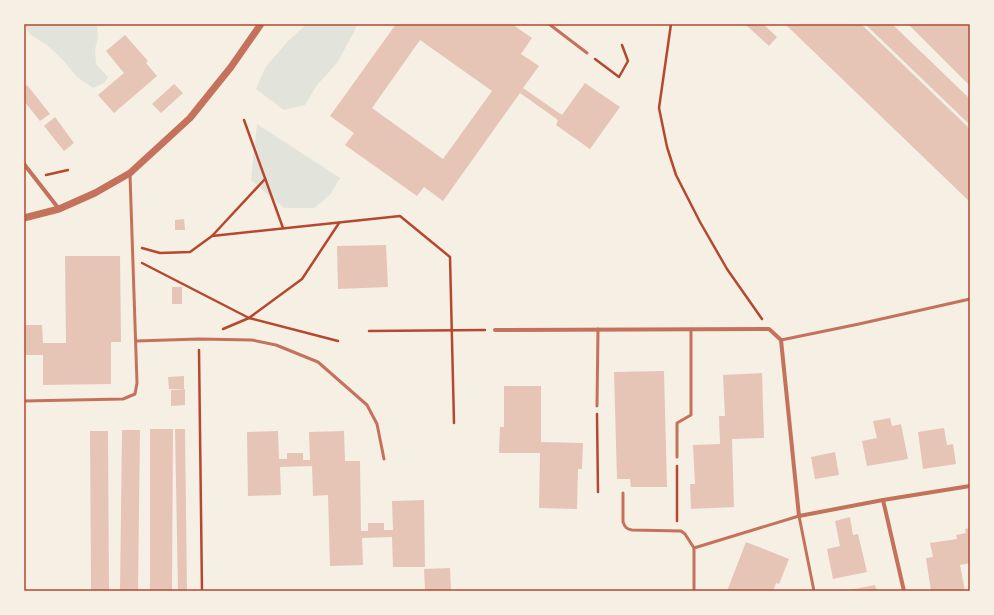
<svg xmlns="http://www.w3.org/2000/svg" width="994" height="615" viewBox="0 0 994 615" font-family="'Sofia Sans Condensed',sans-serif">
	<rect width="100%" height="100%" fill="#f6efe4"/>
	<g fill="#e2e4dc">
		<path d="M 24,24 L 97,24 L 98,38 L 95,49 L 96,64 L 108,77 L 104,83 L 93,88 L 77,77 L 63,60 L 48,46 L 30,34 Z"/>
		<path d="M 307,24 L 357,24 L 354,32 L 337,63 L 317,85 L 305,105 L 284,110 L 256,89 L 265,68 L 288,41 Z"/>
		<path d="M 257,124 L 340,178 L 330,195 L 314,208 L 284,208 L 251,180 Z"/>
	</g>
	<g fill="#e6c5b7" fill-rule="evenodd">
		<path d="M 396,24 L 512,24 L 532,38 L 521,54 L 539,66 L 523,88 L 562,115 L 585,83 L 620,107 L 590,149 L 556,125 L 558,120 L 520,93 L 443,201 L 424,187 L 417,196 L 345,145 L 354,133 L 330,116 ZM 420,40 L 492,91 L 443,159 L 372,108 Z"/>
		<path d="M 745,24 L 763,24 L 777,37 L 769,46 Z"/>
		<path d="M 785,24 L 861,24 L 970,129 L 970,202 Z"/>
		<path d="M 865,24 L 892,24 L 970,99 L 970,125 Z"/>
		<path d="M 908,24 L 970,24 L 970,86 Z"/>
		<path d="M 125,35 L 148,61 L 146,63 L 157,76 L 114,113 L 98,95 L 124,73 L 106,51 Z"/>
		<path d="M 174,84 L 183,93 L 161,113 L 152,104 Z"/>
		<path d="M 27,85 L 50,114 L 40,121 L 24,101 L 24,87 Z"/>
		<path d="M 55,117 L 74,143 L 64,151 L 44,126 Z"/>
		<path d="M 184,219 L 185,230 L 175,230 L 175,220 Z"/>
		<path d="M 386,245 L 388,287 L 338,289 L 337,246 Z"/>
		<path d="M 65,256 L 120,256 L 121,342 L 111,342 L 111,384 L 43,385 L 43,355 L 24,355 L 24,325 L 42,325 L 43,343 L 66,343 Z"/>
		<rect x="172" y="287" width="10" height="17"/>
		<path d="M 664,371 L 667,487 L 631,487 L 630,479 L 617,479 L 614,372 Z"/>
		<path d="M 762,373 L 764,438 L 732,439 L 734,507 L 691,509 L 690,484 L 695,484 L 693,445 L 720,444 L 719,416 L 725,416 L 723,375 Z"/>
		<path d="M 184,376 L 184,389 L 169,389 L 168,377 Z"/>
		<path d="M 504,386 L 541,386 L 541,442 L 583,443 L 582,469 L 578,469 L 577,509 L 539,508 L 540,453 L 499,453 L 500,427 L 504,427 Z"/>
		<path d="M 185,389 L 185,405 L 171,406 L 171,390 Z"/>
		<path d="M 890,418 L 892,426 L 901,424 L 908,459 L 867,466 L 862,441 L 877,438 L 873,421 Z"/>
		<path d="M 944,428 L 947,445 L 953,444 L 956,464 L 923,469 L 918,432 Z"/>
		<path d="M 150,429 L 173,429 L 172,591 L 150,591 Z"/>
		<path d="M 175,429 L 185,429 L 187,591 L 178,591 Z"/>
		<path d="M 122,430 L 140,430 L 138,591 L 120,591 Z"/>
		<path d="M 90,431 L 108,431 L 109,591 L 91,591 Z"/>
		<path d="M 278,431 L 279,459 L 287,459 L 287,453 L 303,453 L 303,460 L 310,460 L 309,432 L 344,431 L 345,461 L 360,461 L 361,531 L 368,531 L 368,523 L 384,523 L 384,530 L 393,530 L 392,501 L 424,500 L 425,567 L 393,567 L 392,537 L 362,538 L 363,565 L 330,566 L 328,495 L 313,496 L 312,466 L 280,467 L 281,495 L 248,496 L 247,432 Z"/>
		<path d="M 835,452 L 839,475 L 815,479 L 811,457 Z"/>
		<path d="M 850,517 L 853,535 L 858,534 L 867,572 L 833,579 L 827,549 L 840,546 L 835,521 Z"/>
		<path d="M 970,528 L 970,563 L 960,565 L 965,591 L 931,591 L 926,558 L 933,557 L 930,543 L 957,539 L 956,535 L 966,533 L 965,529 Z"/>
		<path d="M 746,542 L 789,559 L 779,584 L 776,583 L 773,591 L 727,591 Z"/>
		<path d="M 450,568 L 451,590 L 425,590 L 424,569 Z"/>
		<path d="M 875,585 L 877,591 L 849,591 L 849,590 Z"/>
	</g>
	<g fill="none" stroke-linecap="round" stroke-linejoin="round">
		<g stroke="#b5482f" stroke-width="2.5">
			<path d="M 671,24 L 659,108 L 667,147 L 676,175 L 700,222 L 727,269 L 762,319"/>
			<path d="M 595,59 L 619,77 L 628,61 L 622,45"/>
			<path d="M 244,120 L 283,228"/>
			<path d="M 46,175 L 68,170"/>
			<path d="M 212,236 L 265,179"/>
			<path d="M 142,248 L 160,253 L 190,252 L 212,236 L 400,216 L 450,257 L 454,423"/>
			<path d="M 142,263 L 249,318 L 338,341"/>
			<path d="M 223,329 L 249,318 L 302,279 L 339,223"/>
			<path d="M 369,331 L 485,330"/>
			<path d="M 199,350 L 202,591"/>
			<path d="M 597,414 L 598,492"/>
			<path d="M 677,521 L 677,466"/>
		</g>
		<g stroke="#c5725c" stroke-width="3">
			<path d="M 549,24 L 587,53"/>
			<path d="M 781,340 L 859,324 L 970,299"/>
			<path d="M 136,341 L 199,339 L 252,340 L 276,345 L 318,362 L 367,405 L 377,424 L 384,459"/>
			<path d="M 24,401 L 123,399 L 135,394 L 137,383 L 130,175"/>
			<path d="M 597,406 L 598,329"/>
			<path d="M 677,457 L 677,423 L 691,415 L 691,329"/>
			<path d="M 623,493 L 623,522 C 625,527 626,529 632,530 L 681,531 L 685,534 L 694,548"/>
			<path d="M 694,591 L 694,548 L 799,516 L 814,591"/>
		</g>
		<g stroke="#c5725c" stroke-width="4">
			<path d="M 24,164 L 59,209"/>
			<path d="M 495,330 L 769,329 L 781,340 L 799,516 L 883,500 L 970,486"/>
			<path d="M 883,500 L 904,591"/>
		</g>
		<path stroke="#c5725c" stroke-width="7" d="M 24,218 L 59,209 L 95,193 L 130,173 L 190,118 L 231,67 L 261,24"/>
	</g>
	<rect width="994" height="615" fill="none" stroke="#f6efe4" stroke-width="50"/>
	<rect x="25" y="25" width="944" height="565" fill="none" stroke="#b5482f" stroke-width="1.5"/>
</svg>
